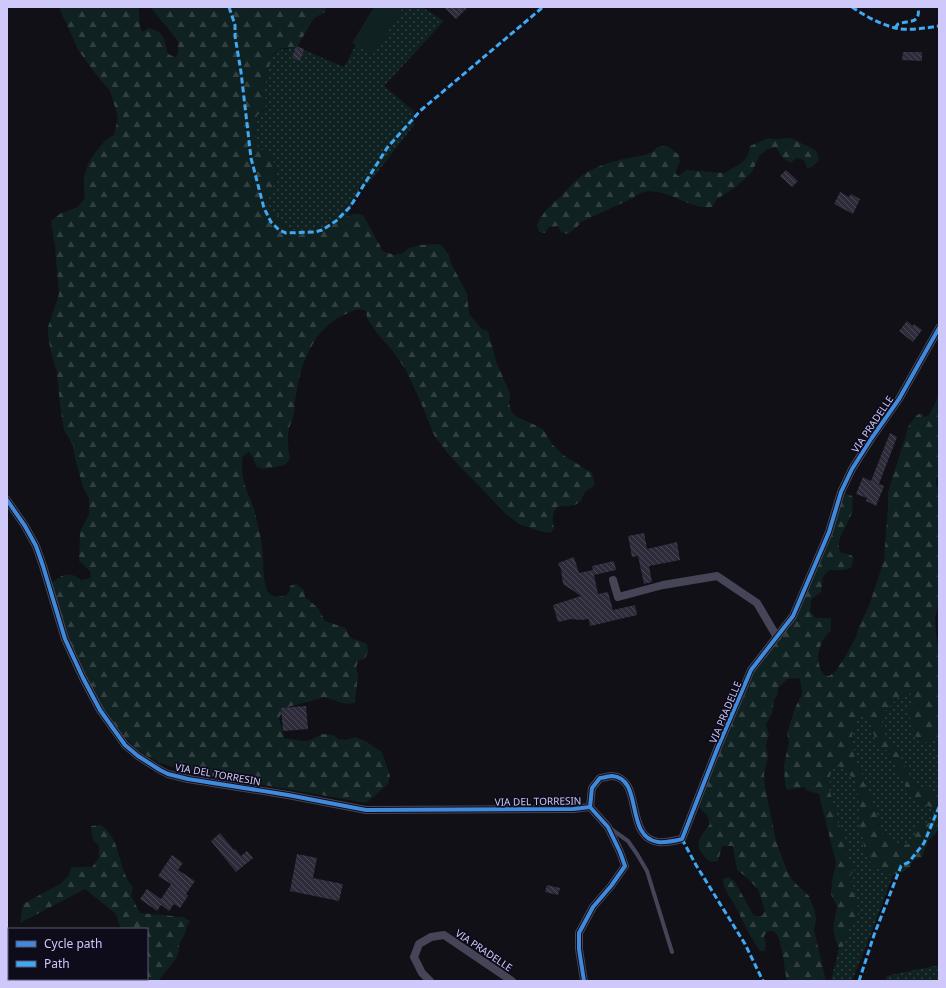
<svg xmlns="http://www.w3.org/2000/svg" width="946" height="988" viewBox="0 0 946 988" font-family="'Noto Sans',sans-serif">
	<defs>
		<pattern id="grass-dots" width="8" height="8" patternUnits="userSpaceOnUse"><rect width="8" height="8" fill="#102121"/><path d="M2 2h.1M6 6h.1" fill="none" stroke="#324042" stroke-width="1.8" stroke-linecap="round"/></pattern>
		<pattern id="forest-firs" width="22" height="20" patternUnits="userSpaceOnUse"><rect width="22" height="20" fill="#102121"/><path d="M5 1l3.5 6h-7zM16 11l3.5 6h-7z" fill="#324042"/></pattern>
		<pattern id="building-back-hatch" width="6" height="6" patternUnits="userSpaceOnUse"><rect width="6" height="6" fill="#2e2c3a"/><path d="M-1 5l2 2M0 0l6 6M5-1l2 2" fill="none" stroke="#4b4957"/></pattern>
	</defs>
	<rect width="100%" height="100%" fill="#101016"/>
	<g fill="url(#grass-dots)">
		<path d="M 376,7 L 422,7 L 444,21 L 384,86 L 414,111 L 414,125 L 369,183 L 360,186 L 347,217 L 331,226 L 303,233 L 287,228 L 267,210 L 265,202 L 269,191 L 277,181 L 273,160 L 268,152 L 259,149 L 255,141 L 257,115 L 267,108 L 264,94 L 265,82 L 269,68 L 270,59 L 279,50 L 297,47 L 344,67 Z"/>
		<path d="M 911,692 L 912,705 L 923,743 L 935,739 L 938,747 L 939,791 L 930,791 L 924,789 L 917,786 L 910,777 L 896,748 L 883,734 L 881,716 L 897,698 Z"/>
		<path d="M 865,714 L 869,720 L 876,741 L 889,752 L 906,788 L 911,795 L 918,801 L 939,811 L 939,827 L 936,833 L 936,827 L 913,843 L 899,846 L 895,845 L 882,834 L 875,810 L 872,806 L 870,795 L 854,755 L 852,734 L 859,715 Z"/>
		<path d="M 834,766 L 839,766 L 849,774 L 856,781 L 861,813 L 860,826 L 881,871 L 893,875 L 868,942 L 852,981 L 831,981 L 839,948 L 844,946 L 849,929 L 858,914 L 857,899 L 853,893 L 849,877 L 853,862 L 846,857 L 847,845 L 837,820 L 833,802 L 829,789 L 830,776 Z"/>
		<path d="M 939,965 L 939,981 L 886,981 L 886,976 Z"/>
	</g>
	<g fill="url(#forest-firs)">
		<path d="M 59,7 L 138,7 C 141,15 138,24 142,32 L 149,28 C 165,32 164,40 168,54 L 175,57 L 178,54 L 178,41 L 170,31 L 150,7 L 326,7 L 325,12 L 314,18 L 297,47 C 292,48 283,47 279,50 C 271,54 271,61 269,68 C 265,86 264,90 267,108 L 257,115 L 255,140 L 259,149 L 268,152 L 273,160 L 277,182 C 269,191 265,198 267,210 L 271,213 L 278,214 L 280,222 L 287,228 L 303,233 L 331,226 L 354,213 L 363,215 L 383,251 L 394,255 L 403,253 L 409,248 L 421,245 L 438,244 L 443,247 L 449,255 L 451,263 L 467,294 L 469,314 L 482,329 L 488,331 L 497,364 L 510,393 L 509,403 L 511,411 L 517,417 L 535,425 L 543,429 L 552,444 L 563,455 L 592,473 L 595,485 L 585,492 L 581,501 L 575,505 L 557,507 C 552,512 552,521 554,528 L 551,533 L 539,531 L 519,524 L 506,514 L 449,455 L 434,435 L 421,403 L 406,370 L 391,349 L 376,332 L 367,318 L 366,311 L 358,309 C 350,312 343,315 336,319 C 310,337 300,367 296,396 C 294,402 295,408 294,414 C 293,419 290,424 289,429 C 287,438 288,449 290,459 L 285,465 L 264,469 L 257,467 L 253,458 L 249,452 L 243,456 C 239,478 247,489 254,509 C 257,521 260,533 262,546 C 264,557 262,582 268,592 C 270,594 274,596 276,597 L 284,596 L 289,593 L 290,586 L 296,584 L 304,590 L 305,597 L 318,608 L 325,621 L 346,628 C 351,644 356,637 367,644 L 368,651 L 365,659 L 358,661 L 356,668 L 358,674 L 355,703 L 346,704 L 324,697 L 315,700 L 284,708 L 279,718 L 284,738 L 302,741 L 308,741 L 322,734 L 333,735 L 338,739 L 345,740 L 356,737 L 367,742 L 382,752 L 390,776 L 388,784 C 381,790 374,797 366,803 C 326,796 286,789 247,782 C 214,776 176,773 147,756 C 97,725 68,638 50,585 C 60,575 69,570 81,580 L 91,578 L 90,571 L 79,561 L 80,532 L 89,514 L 89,499 L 83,487 L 75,458 L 73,445 L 64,430 L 60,405 L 57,373 L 51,352 L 48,336 L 48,327 L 59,294 L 55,247 L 51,221 L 61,213 L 78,207 L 85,198 C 82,178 85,165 98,149 C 103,143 107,138 114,135 L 118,117 L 110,91 L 95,73 L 78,50 Z"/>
		<path d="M 768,138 C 776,140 783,138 790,138 C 796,139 800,143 805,145 C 814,150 817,148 819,160 L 812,167 L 807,168 L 804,160 L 797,158 L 790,163 L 781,156 L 776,147 L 766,150 L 760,155 L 752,172 L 736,187 L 717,199 L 712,207 C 709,207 705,207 702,207 C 680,204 654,180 633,198 L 581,222 L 578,226 L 568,234 L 561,232 L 558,226 L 549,227 L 545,233 L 539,232 L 537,225 C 543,211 549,207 560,197 C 567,190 573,182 580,177 C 598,163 622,159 645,155 L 652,152 L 659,146 L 669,147 L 679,155 L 680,162 L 675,173 L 678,176 L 686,170 L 725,173 C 737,164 748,164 750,146 Z"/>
		<path d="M 939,395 L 939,474 C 936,478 934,484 939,488 L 939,604 L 935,617 L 936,634 L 939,652 L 939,760 L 934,754 L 938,747 L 935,739 L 923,743 L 917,741 L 908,712 L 912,705 L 910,692 L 897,698 L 881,716 L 883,734 L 896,748 L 910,777 L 917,786 L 924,789 L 930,791 L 939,791 L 939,811 L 918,801 L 911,795 L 906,788 L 889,752 L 876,741 L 869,720 L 865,714 L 859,715 L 852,734 L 854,755 L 870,795 L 872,806 L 875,810 L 882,834 L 895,844 L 899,846 L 913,843 L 918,824 C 926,822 931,821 936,827 L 936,833 L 928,841 L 922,857 L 913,861 L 910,867 L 903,872 L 893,875 L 881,871 L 872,865 L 866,855 L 860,826 L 861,813 L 856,781 L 849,774 L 839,766 L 834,766 L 830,776 L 829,789 L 833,802 L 837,820 L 847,845 L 846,857 L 853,862 L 856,867 L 849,877 L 853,893 L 857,899 L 858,914 L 849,929 L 844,946 L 839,948 L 835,939 L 833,927 L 837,907 L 831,894 L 832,881 L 836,863 L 819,794 L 808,791 L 804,787 L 787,790 L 785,785 L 784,765 L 789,741 L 787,733 L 795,708 L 802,694 L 800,678 L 788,679 L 778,688 L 778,694 L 774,700 L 772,713 L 766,725 L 769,735 L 766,745 L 768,757 L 764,774 L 765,787 L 776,841 L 787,871 L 793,881 L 809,896 L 815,912 L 816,919 L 814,930 L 826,981 L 787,981 C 784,968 783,940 774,931 L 768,931 L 764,936 L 766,944 L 765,951 L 760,951 C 749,936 743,920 734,904 C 729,895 723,889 723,879 L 729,877 L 735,882 L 754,916 L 762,916 L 765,911 L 758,889 L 745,876 L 737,870 L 733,846 L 722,846 L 718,861 L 711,862 C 693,848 696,841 710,824 L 707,815 L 699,807 L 724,740 L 752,677 L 767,649 L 790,621 L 844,493 L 852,496 C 853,502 853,509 851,515 C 847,528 835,538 840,552 L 851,555 L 854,558 L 851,568 L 843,570 L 829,570 L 823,577 L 821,592 L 811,600 L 810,611 L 816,618 L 831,618 L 831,630 C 819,642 813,660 824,675 L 829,676 L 835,672 L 845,657 L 856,637 L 858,629 L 870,603 L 884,560 L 888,506 L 888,492 L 909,425 L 917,415 L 921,413 L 925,417 L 929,415 Z"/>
		<path d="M 101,825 C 104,828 108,831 110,834 C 121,849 119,871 133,887 L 131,896 L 140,913 L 183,917 L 190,921 L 187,926 L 185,934 L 179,944 L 179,950 L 176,959 L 158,981 L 135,981 L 135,979 L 147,979 L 147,929 L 121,929 L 116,914 L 85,889 L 20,923 L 23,904 L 60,884 L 68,876 L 72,867 L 92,867 L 99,858 L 99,846 L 93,840 L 91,826 Z"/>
	</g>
	<path fill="#102121" d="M 374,7 L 403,8 L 373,55 L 352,43 Z"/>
	<g fill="url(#building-back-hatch)">
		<path d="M 444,7 L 468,7 L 456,19 Z"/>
		<path d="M 296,46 L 304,49 L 300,61 L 292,58 Z"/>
		<path d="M 903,52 L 922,52 L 922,61 L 902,60 Z"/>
		<path d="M 786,170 L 798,181 L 792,187 L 780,176 Z"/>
		<path d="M 840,192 L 849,197 L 851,194 L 860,199 L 853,214 L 834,204 Z"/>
		<path d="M 907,321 L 913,326 L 914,324 L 922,330 L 913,342 L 899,331 Z"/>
		<path d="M 890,433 L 897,437 L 879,484 L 884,486 L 876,506 L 866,501 L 867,498 L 856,494 L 863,477 L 871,481 Z"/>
		<path d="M 644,533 L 647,549 L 677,542 L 680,560 L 649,566 L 652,582 L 644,584 L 638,556 L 632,557 L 628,536 Z"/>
		<path d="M 574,557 L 579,573 L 593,570 L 592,566 L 614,561 L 616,570 L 594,575 L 598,594 L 608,592 L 613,610 L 635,605 L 637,615 L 590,626 L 589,619 L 581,620 L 571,619 L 558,622 L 553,605 L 581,596 L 563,584 L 561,569 L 558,563 Z"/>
		<path d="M 306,706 L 308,729 L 283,731 L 281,708 Z"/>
		<path d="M 220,833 L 234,850 L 235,849 L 241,856 L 247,851 L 253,858 L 236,872 L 211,841 Z"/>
		<path d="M 297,854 L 317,858 L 313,878 L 343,884 L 339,901 L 290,891 Z"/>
		<path d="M 172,855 L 183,863 L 178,870 L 195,881 L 186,894 L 188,896 L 180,908 L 174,904 L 169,911 L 161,905 L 157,911 L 140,899 L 147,889 L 161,899 L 171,884 L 158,876 Z"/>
		<path d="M 547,885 L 560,888 L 558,895 L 545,892 Z"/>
	</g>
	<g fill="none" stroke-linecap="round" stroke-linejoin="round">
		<path stroke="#464557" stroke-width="4" d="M 611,829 L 628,841 L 637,854 L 647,871 L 672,952"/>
		<g stroke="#464557" stroke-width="8">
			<path d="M 7,500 L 25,526 L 36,546 L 43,566 L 65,639 L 83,678 L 100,710 L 125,745 L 138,756 L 160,770 L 168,774 L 188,779 L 288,795 L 366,810 L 573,809 L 590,807"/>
			<path d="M 613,580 L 618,597 L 663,585 L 717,576 L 757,603 L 777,637"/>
			<path d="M 430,981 L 422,973 L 414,957 L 419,944 L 431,937 L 444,935 L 512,981"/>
			<path d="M 584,981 L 579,949 L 579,933 L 593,907 L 611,886 L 625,866 L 620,852 L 608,827 L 590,807 L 592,788 L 600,778 C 604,778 608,776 612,776 C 644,778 624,837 658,842 C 666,843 674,841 682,839 L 718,747 L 751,670 L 793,616 L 829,532 L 841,492 L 852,469 L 871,439 L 899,399 L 939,328"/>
		</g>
		<g stroke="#3fa9f5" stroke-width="3" stroke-dasharray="6 3" stroke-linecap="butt">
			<path d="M 229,7 L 235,25 L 235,36 L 241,72 L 251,158 L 264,208 L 271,222 L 279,230 L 286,233 L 315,232 L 322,230 L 336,221 L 350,207 L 387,148 L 420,111 L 543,7"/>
			<path d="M 852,7 C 865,16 880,24 895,28 C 908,31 926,28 939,26"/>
			<path d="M 895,28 L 898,24 C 908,20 921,25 918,7"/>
			<path d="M 682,839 L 696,865 L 745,944 L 763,981"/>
			<path d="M 859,981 L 874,935 L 901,866 L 909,862 L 924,843 L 939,807"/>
		</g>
		<g stroke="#0e0c1a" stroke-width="6">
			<g id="cycleway">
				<path d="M 7,500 L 25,526 L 36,546 L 43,566 L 65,639 L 83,678 L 100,710 L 125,745 L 138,756 L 160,770 L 168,774 L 188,779 L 288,795 L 366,810 L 573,809 L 590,807"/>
				<path d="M 584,981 L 579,949 L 579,933 L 593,907 L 611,886 L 625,866 L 620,852 L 608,827 L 590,807 L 592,788 L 600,778 C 604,778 608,776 612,776 C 644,778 624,837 658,842 C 666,843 674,841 682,839 L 718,747 L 751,670 L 793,616 L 829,532 L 841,492 L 852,469 L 871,439 L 899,399 L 939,328"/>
			</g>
		</g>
		<use href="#cycleway" stroke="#408adc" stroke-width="4"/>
	</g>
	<g text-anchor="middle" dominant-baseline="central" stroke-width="3.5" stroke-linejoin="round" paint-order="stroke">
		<g font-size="10" fill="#cfc9fb" stroke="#0e0c1a">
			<text transform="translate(872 424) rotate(-56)">VIA PRADELLE</text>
			<text transform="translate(725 712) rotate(-67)">VIA PRADELLE</text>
			<text transform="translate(218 774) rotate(10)">VIA DEL TORRESIN</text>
			<text transform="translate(538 801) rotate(-1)">VIA DEL TORRESIN</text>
			<text transform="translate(484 950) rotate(34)">VIA PRADELLE</text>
		</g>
	</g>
	<rect width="946" height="988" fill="none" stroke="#cfc9fb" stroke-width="16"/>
	<rect x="8" y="928" width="140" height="52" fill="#0e0c1a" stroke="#5b5874"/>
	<rect x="16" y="941" width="20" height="6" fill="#408adc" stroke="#5b5874"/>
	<text x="44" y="948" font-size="12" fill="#cfc9fb">Cycle path</text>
	<rect x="16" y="961" width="20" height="6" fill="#3fa9f5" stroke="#5b5874"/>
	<text x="44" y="968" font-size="12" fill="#cfc9fb">Path</text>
</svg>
